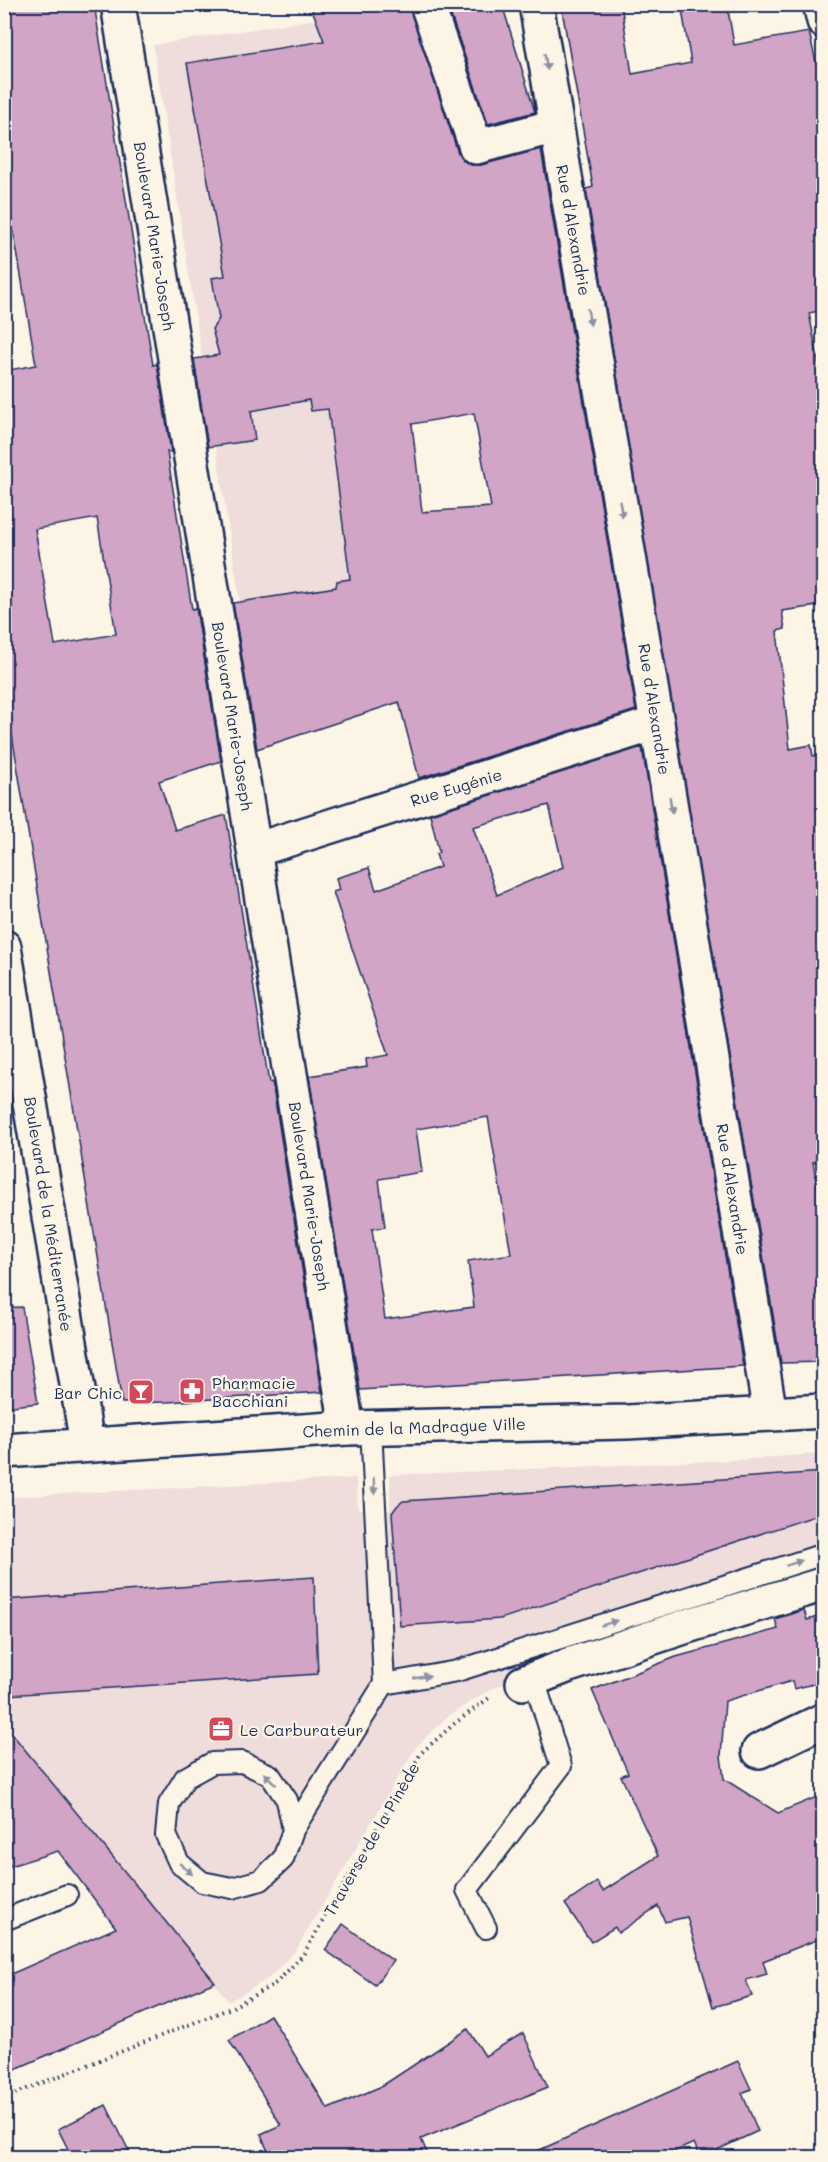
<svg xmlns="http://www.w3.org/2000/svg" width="828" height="2162" viewBox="0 0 828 2162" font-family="Mali,sans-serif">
	<rect width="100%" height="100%" fill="#fcf5e5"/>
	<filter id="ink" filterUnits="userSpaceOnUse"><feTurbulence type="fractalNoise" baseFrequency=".0167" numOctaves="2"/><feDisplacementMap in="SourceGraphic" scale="12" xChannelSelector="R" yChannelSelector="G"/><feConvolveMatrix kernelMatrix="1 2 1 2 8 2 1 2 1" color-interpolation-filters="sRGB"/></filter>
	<g filter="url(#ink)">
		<g fill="#efdddc">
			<path d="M 316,19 L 367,176 L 424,605 L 250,665 L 153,45 Z"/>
			<path d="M 823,1453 L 823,1578 L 516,1678 L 484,1693 L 447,1717 L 416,1747 L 296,1950 L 269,1978 L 229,2002 L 134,1882 L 5,1724 L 5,1497 L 356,1478 L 358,1509 L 390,1510 L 390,1475 L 755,1459 Z"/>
		</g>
		<g fill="#d2a4c6" stroke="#1b2f5e" stroke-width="1.5" fill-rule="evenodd">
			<path d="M 4,4 L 94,4 L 153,365 L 157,364 L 171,452 L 167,452 L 192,609 L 196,608 L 221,761 L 159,781 L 175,830 L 226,815 L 269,1083 L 272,1082 L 322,1392 L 167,1402 L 122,1403 L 4,686 L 4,371 L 36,365 L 4,174 ZM 97,518 L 116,634 L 55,645 L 35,529 Z"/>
			<path d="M 310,4 L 409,4 L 458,153 L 463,160 L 471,165 L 481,165 L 541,149 L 636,710 L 419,778 L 399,702 L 257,749 L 233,603 L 336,587 L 337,581 L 350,579 L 328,409 L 311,411 L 309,400 L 251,411 L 255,440 L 208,447 L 194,359 L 219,355 L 212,329 L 219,319 L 212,278 L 225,276 L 187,63 L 324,41 ZM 474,413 L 491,507 L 422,512 L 412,424 Z"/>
			<path d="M 447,4 L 502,4 L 535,112 L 488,124 Z"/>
			<path d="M 561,4 L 621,4 L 632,74 L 691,63 L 681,4 L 727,4 L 734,45 L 809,32 L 824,96 L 824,310 L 809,313 L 824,390 L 824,605 L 782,611 L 785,629 L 777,631 L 790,749 L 811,745 L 813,756 L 824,754 L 824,1161 L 813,1162 L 824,1225 L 824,1362 L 781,1363 L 586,189 L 593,187 Z"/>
			<path d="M 642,747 L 743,1366 L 360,1390 L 309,1076 L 367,1067 L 366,1059 L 388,1055 L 333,892 L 339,890 L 336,878 L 369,868 L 376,890 L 440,867 L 436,854 L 439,852 L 430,814 ZM 549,805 L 563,867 L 497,895 L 473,827 ZM 488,1117 L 511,1254 L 468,1261 L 474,1307 L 385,1319 L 372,1229 L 385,1227 L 379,1179 L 422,1172 L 416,1129 Z"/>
			<path d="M 22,1307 L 38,1403 L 4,1407 L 4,1308 Z"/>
			<path d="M 824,1472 L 824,1513 L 500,1619 L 400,1626 L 392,1513 L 397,1506 L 403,1501 Z"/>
			<path d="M 314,1577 L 318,1674 L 8,1695 L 4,1600 Z"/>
			<path d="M 804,1610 L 807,1620 L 824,1615 L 824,1681 L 794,1689 L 792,1681 L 725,1701 L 721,1756 L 724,1779 L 778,1813 L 824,1794 L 824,1937 L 763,1961 L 767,1974 L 746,1980 L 752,1996 L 713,2007 L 687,1917 L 665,1922 L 658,1906 L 618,1933 L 615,1927 L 591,1942 L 565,1904 L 597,1882 L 603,1891 L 658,1856 L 621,1776 L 628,1773 L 592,1690 L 676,1657 L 778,1629 L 775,1619 Z"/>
			<path d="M 4,1724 L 215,1982 L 4,2074 L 4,1977 L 116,1928 L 58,1851 L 4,1868 Z"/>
			<path d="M 343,1924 L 393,1961 L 375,1985 L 325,1950 Z"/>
			<path d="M 270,2015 L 328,2109 L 382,2086 L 468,2029 L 485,2056 L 523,2033 L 548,2087 L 421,2139 L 429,2157 L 270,2157 L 261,2134 L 281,2125 L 229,2040 Z"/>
			<path d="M 738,2061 L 751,2089 L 742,2093 L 758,2131 L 702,2157 L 700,2157 L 694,2143 L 662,2157 L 524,2157 Z"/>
			<path d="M 106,2105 L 132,2157 L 72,2157 L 58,2129 Z"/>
		</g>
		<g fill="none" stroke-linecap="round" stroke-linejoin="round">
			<g stroke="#1b2f5e" stroke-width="24">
				<g id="service">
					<path d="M 371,1427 L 384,1684 L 457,1671 L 824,1554"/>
					<path d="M 293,1830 L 287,1800 L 270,1775 L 242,1762 L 212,1763 L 185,1778 L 169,1804 L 166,1835 L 179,1863 L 202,1882 L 232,1888 L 261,1880 L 283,1859 L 293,1830 L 384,1684"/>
					<path d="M 4,1920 L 67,1895"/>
					<path d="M 486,1928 L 467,1890 L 561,1766 L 534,1679"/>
				</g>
			</g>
			<g stroke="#1b2f5e" stroke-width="38">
				<g id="minor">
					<path d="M 118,4 L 347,1428"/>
					<path d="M 427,4 L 476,147 L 556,126"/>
					<path d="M 536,4 L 657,723 L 770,1414"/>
					<path d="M 820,4 L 824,21"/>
					<path d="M 255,850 L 657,723"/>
					<path d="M 4,947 L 87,1444"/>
					<path d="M 523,1683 L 569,1665 L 687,1626 L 824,1584"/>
					<path d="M 759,1751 L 824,1720"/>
				</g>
			</g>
			<g stroke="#1b2f5e" stroke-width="38">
				<path id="tertiary" d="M 4,1451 L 347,1428 L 627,1422 L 824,1411"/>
			</g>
			<path stroke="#1b2f5e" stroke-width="4" stroke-dasharray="1.5 4.5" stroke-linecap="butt" d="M 4,2098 L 231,2008 L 276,1983 L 303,1955 L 421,1753 L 454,1724 L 489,1698"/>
			<use href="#service" stroke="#fcf5e5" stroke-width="20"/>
			<use href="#minor" stroke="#fcf5e5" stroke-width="33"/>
			<use href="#tertiary" stroke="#fcf5e5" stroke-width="33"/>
		</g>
		<defs><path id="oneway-solid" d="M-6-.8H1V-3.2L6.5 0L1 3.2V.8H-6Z" transform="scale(1.5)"/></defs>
		<g fill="#8c92a2">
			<use href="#oneway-solid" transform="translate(546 62) rotate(80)"/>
			<use href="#oneway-solid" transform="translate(589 317) rotate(80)"/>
			<use href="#oneway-solid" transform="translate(621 509) rotate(80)"/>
			<use href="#oneway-solid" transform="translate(671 805) rotate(81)"/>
			<use href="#oneway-solid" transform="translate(374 1486) rotate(87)"/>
			<use href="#oneway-solid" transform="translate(794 1563) rotate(-18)"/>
			<use href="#oneway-solid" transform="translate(609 1623) rotate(-18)"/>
			<use href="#oneway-solid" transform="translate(422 1677) rotate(-10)"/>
			<use href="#oneway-solid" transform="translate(270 1779) rotate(-137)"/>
			<use href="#oneway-solid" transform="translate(186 1869) rotate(41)"/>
		</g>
	</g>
	<defs>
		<g id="pharmacy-square" transform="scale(1.35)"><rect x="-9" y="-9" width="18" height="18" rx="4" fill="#d1495b" stroke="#fcf5e5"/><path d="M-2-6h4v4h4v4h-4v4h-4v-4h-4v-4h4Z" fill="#fff"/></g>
		<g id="bar-square" transform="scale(1.35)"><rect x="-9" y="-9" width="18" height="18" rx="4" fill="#d1495b" stroke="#fcf5e5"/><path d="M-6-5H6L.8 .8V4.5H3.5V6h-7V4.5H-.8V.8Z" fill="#fff"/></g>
		<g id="office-square" transform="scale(1.35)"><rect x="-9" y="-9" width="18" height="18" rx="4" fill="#d1495b" stroke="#fcf5e5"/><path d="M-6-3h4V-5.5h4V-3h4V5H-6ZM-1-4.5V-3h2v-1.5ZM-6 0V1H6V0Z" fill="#fff"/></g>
	</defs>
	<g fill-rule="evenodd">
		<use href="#pharmacy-square" x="192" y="1391"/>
		<use href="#bar-square" x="141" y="1392"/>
		<use href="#office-square" x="221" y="1729"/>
	</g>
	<g text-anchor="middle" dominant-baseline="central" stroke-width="4.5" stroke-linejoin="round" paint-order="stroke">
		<g font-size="16" fill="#1b2f5e" stroke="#fcf5e5">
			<text transform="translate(574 230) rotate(80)">Rue d'Alexandrie</text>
			<text transform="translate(155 236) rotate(81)">Boulevard Marie-Joseph</text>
			<text transform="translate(655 709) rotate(81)">Rue d'Alexandrie</text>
			<text transform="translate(233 716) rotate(81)">Boulevard Marie-Joseph</text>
			<text transform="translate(456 787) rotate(-17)">Rue Eugénie</text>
			<text transform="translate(733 1189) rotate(81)">Rue d'Alexandrie</text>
			<text transform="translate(310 1196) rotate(81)">Boulevard Marie-Joseph</text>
			<text transform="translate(49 1214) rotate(81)">Boulevard de la Méditerranée</text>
			<text transform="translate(414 1427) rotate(-2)">Chemin de la Madrague Ville</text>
			<text transform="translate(371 1839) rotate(-60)">Traverse de la Pinède</text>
		</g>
		<g font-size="16" fill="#1b2f5e" stroke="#fcf5e5" text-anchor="start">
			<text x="212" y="1382">Pharmacie<tspan x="212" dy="18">Bacchiani</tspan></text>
			<text x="122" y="1392" text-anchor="end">Bar Chic</text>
			<text x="240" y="1729">Le Carburateur</text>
		</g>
	</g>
	<rect width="828" height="2162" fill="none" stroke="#fcf5e5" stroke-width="24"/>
	<rect x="12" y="12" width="804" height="2138" fill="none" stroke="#1b2f5e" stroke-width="2" filter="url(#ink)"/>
</svg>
